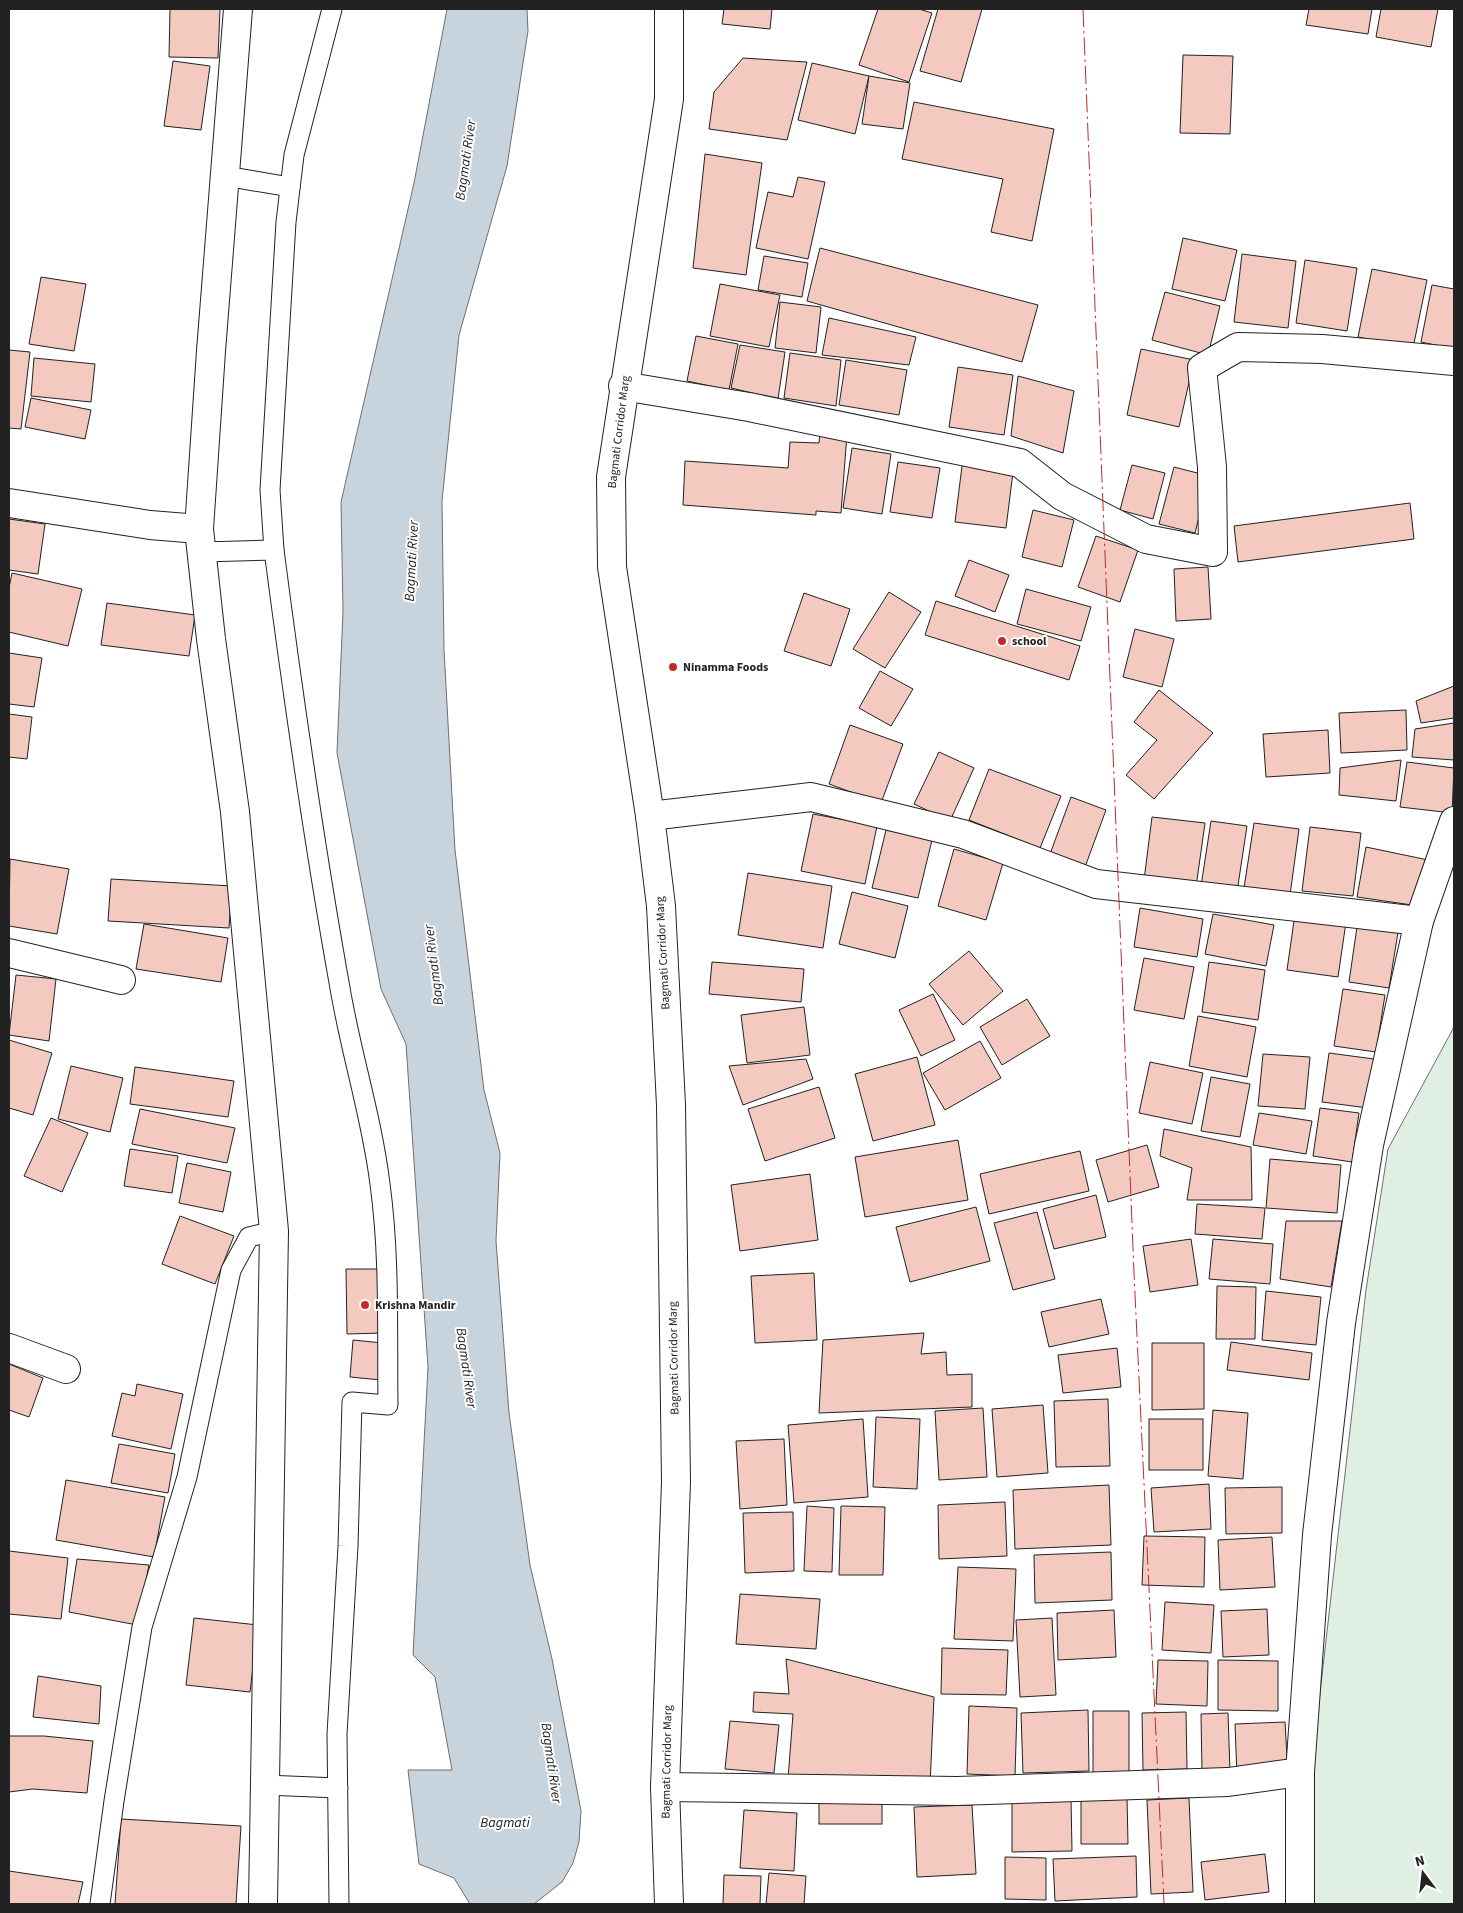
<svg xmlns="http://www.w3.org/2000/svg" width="1463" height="1913" viewBox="0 0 1463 1913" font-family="'Source Sans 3',sans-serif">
	<rect width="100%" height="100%" fill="#fff"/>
	<path fill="#e0efe3" stroke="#6f6f6f" d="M 1454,1027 L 1454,1904 L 1312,1904 L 1311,1772 L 1366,1290 L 1388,1149 Z"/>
	<path fill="#c7d3dd" stroke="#6f6f6f" d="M 447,9 L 527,9 L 528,31 L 507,166 L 459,335 L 442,501 L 444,650 L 455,850 L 484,1090 L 500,1153 L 496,1241 L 509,1413 L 530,1565 L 552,1659 L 581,1811 L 579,1842 L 573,1863 L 562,1882 L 534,1904 L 470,1904 L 454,1878 L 419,1864 L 408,1770 L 452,1770 L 435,1677 L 413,1655 L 428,1367 L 406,1044 L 381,989 L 337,753 L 343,611 L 341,502 L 414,183 Z"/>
	<g fill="#f3c9c0" stroke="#222">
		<path d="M 170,9 L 220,9 L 218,58 L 169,57 Z"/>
		<path d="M 724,9 L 772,9 L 770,29 L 722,24 Z"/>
		<path d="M 878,9 L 919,9 L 932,13 L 909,82 L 859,65 Z"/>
		<path d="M 938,9 L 982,9 L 961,82 L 920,71 Z"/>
		<path d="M 1309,9 L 1372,9 L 1368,34 L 1306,25 Z"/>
		<path d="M 1381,9 L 1438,9 L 1431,47 L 1376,37 Z"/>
		<path d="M 1183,55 L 1233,56 L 1230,134 L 1180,133 Z"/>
		<path d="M 743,58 L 807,62 L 787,140 L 709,129 L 714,92 Z"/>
		<path d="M 173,61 L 210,66 L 201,130 L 164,126 Z"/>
		<path d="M 812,63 L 869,76 L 855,134 L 798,120 Z"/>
		<path d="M 869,76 L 910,83 L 903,129 L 862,124 Z"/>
		<path d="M 914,102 L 1054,129 L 1032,241 L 991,232 L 1003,179 L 902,159 Z"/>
		<path d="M 705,154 L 762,163 L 746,275 L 693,268 Z"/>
		<path d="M 798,177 L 825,182 L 808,259 L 756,248 L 768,192 L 793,197 Z"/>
		<path d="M 1183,238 L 1237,250 L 1225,301 L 1172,289 Z"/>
		<path d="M 820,248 L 1038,305 L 1022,362 L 807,301 Z"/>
		<path d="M 1242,254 L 1296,261 L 1288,328 L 1234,322 Z"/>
		<path d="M 764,256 L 808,263 L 802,297 L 758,290 Z"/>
		<path d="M 1305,260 L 1357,268 L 1347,331 L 1296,323 Z"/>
		<path d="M 1372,269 L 1427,280 L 1413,348 L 1358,337 Z"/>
		<path d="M 41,277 L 86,284 L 74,351 L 29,344 Z"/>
		<path d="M 720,284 L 780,295 L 769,347 L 710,336 Z"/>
		<path d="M 1432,285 L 1454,289 L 1454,349 L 1421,342 Z"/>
		<path d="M 1165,292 L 1220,306 L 1208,355 L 1152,340 Z"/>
		<path d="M 780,302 L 821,307 L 816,353 L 775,348 Z"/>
		<path d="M 829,318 L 916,337 L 909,365 L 822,355 Z"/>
		<path d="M 696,336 L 738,344 L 729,390 L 687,381 Z"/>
		<path d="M 740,345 L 785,352 L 778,399 L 731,388 Z"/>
		<path d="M 1141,349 L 1194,360 L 1179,427 L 1127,415 Z"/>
		<path d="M 9,350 L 30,352 L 21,429 L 9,428 Z"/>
		<path d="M 790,353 L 841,360 L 836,406 L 784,398 Z"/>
		<path d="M 34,358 L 95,364 L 91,402 L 31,396 Z"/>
		<path d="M 846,360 L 907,370 L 899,415 L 839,405 Z"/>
		<path d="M 958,367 L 1013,375 L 1004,435 L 949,427 Z"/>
		<path d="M 1018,376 L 1074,391 L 1063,453 L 1011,436 Z"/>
		<path d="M 31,398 L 91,410 L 85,439 L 25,427 Z"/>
		<path d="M 820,432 L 847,434 L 841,513 L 816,511 L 816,515 L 683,505 L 685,461 L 788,468 L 790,442 L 819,443 Z"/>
		<path d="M 852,448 L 891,454 L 882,514 L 843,508 Z"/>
		<path d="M 963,458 L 1014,464 L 1006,528 L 955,522 Z"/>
		<path d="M 898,462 L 940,468 L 932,518 L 890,512 Z"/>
		<path d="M 1132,465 L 1165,473 L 1153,519 L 1120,510 Z"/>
		<path d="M 1174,467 L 1209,476 L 1195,533 L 1159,524 Z"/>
		<path d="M 1410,503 L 1414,539 L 1238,562 L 1234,526 Z"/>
		<path d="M 1033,510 L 1074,520 L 1062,567 L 1022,557 Z"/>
		<path d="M 9,519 L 45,524 L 38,574 L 9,570 Z"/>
		<path d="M 1096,536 L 1138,550 L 1120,602 L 1078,587 Z"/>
		<path d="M 969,560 L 1009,575 L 995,612 L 955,596 Z"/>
		<path d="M 1208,567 L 1211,619 L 1176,621 L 1174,569 Z"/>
		<path d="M 12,573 L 82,589 L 68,646 L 9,632 L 9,588 Z"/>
		<path d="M 1026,589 L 1091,607 L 1081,641 L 1017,624 Z"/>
		<path d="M 889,592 L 921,612 L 885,668 L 853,649 Z"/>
		<path d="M 804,593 L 850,609 L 831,666 L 784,651 Z"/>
		<path d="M 936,601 L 1080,646 L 1069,680 L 925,635 Z"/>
		<path d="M 107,603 L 195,615 L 189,656 L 101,645 Z"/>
		<path d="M 1135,629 L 1174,639 L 1162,687 L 1123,677 Z"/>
		<path d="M 9,653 L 42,658 L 34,707 L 9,704 Z"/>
		<path d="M 880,671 L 913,689 L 891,726 L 859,708 Z"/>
		<path d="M 1454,686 L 1454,718 L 1421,723 L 1416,701 Z"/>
		<path d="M 1159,690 L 1213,733 L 1154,799 L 1126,775 L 1157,740 L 1134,722 Z"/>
		<path d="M 1406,710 L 1407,750 L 1341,753 L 1339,713 Z"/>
		<path d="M 9,714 L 32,717 L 27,759 L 9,757 Z"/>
		<path d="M 1454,723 L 1454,760 L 1412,757 L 1415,729 Z"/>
		<path d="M 850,725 L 903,744 L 881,803 L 829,784 Z"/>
		<path d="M 1328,730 L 1330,773 L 1266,777 L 1263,734 Z"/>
		<path d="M 939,752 L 974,768 L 950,821 L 914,804 Z"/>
		<path d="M 1401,760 L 1396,801 L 1339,795 L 1340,768 Z"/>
		<path d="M 1407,762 L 1454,768 L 1452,813 L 1400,807 Z"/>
		<path d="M 989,769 L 1061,796 L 1040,848 L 969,820 Z"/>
		<path d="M 1071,797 L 1106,810 L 1085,867 L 1050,854 Z"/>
		<path d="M 813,814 L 877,826 L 865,884 L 801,871 Z"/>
		<path d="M 1152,817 L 1205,823 L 1196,887 L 1144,880 Z"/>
		<path d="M 1211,821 L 1247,826 L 1237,892 L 1201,886 Z"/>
		<path d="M 1254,823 L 1299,829 L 1290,895 L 1244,888 Z"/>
		<path d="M 1310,827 L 1361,833 L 1353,896 L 1302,891 Z"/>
		<path d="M 886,830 L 932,840 L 918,898 L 872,888 Z"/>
		<path d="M 1366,847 L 1433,861 L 1419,906 L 1357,897 Z"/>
		<path d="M 954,849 L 1003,863 L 986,920 L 938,906 Z"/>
		<path d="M 10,859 L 69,869 L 57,934 L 9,926 Z"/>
		<path d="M 748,873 L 832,886 L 823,948 L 738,935 Z"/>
		<path d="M 111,879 L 232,886 L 229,928 L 108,921 Z"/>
		<path d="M 852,892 L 908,906 L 895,958 L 839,944 Z"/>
		<path d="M 1140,908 L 1203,919 L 1197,957 L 1134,947 Z"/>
		<path d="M 1213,914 L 1274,925 L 1266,966 L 1205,954 Z"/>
		<path d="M 1295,914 L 1346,922 L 1338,977 L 1287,970 Z"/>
		<path d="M 1358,920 L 1399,926 L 1389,988 L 1349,982 Z"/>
		<path d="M 144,924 L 228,938 L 221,982 L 136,969 Z"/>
		<path d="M 969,951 L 1003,991 L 963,1025 L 929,984 Z"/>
		<path d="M 1144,958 L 1194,967 L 1184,1019 L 1134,1010 Z"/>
		<path d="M 712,962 L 804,969 L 801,1002 L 709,994 Z"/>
		<path d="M 1209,962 L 1265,970 L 1258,1020 L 1202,1012 Z"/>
		<path d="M 16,975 L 56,979 L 49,1041 L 9,1035 Z"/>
		<path d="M 1343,989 L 1385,995 L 1376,1052 L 1334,1046 Z"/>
		<path d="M 933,994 L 955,1040 L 921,1056 L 899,1010 Z"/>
		<path d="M 1027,999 L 1050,1036 L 1002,1065 L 980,1027 Z"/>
		<path d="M 804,1007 L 810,1055 L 747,1063 L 741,1015 Z"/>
		<path d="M 1198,1016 L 1256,1027 L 1247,1077 L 1189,1066 Z"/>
		<path d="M 9,1040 L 52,1053 L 33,1115 L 9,1108 Z"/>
		<path d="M 980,1041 L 1001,1078 L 945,1110 L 923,1073 Z"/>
		<path d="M 1329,1053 L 1374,1059 L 1368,1108 L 1322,1102 Z"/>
		<path d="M 1263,1054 L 1310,1057 L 1305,1109 L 1258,1106 Z"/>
		<path d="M 917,1057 L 935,1125 L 873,1141 L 855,1074 Z"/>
		<path d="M 806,1059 L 813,1079 L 743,1105 L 729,1066 Z"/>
		<path d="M 1150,1062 L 1203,1073 L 1192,1124 L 1139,1113 Z"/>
		<path d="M 71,1066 L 123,1078 L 110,1132 L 58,1119 Z"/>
		<path d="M 135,1067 L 234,1081 L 228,1117 L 130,1104 Z"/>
		<path d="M 1211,1077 L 1250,1084 L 1240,1137 L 1201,1131 Z"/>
		<path d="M 819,1087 L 835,1138 L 765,1161 L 748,1109 Z"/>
		<path d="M 1320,1108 L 1359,1113 L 1352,1162 L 1313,1156 Z"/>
		<path d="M 140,1109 L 235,1128 L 227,1163 L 132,1144 Z"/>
		<path d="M 1259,1113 L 1312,1121 L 1306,1154 L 1253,1145 Z"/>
		<path d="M 51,1118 L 88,1133 L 62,1192 L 24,1176 Z"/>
		<path d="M 1164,1129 L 1251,1147 L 1252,1200 L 1187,1200 L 1192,1168 L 1160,1156 Z"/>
		<path d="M 958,1140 L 968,1200 L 865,1217 L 855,1157 Z"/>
		<path d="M 1147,1145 L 1159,1187 L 1108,1202 L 1096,1160 Z"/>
		<path d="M 130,1149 L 178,1156 L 172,1193 L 124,1186 Z"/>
		<path d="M 1080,1151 L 1089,1191 L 989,1214 L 980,1174 Z"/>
		<path d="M 1270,1159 L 1341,1165 L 1337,1213 L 1266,1208 Z"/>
		<path d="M 187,1163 L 231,1172 L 223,1212 L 179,1203 Z"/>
		<path d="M 810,1174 L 818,1240 L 740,1251 L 731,1185 Z"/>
		<path d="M 1096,1195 L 1106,1237 L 1054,1249 L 1043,1209 Z"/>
		<path d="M 1197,1204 L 1265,1208 L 1262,1239 L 1195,1234 Z"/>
		<path d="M 976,1207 L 990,1261 L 910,1282 L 896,1227 Z"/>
		<path d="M 1037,1212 L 1055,1279 L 1013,1290 L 994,1223 Z"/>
		<path d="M 180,1216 L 234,1236 L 215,1284 L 162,1264 Z"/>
		<path d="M 1286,1221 L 1342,1221 L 1331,1287 L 1280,1279 Z"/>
		<path d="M 1191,1239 L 1198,1285 L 1150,1292 L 1143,1246 Z"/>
		<path d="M 1213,1239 L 1273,1244 L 1270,1284 L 1209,1279 Z"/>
		<path d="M 346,1269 L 381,1269 L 383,1333 L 347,1334 Z"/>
		<path d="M 814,1273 L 817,1340 L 755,1343 L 751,1276 Z"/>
		<path d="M 1217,1286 L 1256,1287 L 1255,1339 L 1216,1339 Z"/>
		<path d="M 1266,1291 L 1321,1297 L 1316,1345 L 1262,1340 Z"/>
		<path d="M 1101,1299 L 1109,1334 L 1049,1347 L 1041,1312 Z"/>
		<path d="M 924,1333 L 921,1354 L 946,1352 L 947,1375 L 972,1374 L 972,1407 L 819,1413 L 823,1340 Z"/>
		<path d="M 353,1340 L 383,1343 L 381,1380 L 350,1377 Z"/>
		<path d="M 1231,1342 L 1312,1353 L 1309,1380 L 1227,1370 Z"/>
		<path d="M 1152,1343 L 1204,1343 L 1204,1409 L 1152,1410 Z"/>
		<path d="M 1117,1348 L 1121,1387 L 1063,1393 L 1058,1355 Z"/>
		<path d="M 9,1364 L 43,1378 L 29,1417 L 9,1410 Z"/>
		<path d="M 137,1384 L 183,1394 L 171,1449 L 112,1436 L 122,1393 L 135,1396 Z"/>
		<path d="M 1108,1399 L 1110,1466 L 1056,1467 L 1054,1401 Z"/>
		<path d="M 1043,1405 L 1048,1473 L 997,1477 L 992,1409 Z"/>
		<path d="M 983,1408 L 987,1477 L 939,1480 L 935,1411 Z"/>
		<path d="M 1213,1410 L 1248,1413 L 1243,1479 L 1208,1476 Z"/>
		<path d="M 876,1417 L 920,1419 L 917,1489 L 873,1487 Z"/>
		<path d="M 863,1419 L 868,1497 L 794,1503 L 788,1425 Z"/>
		<rect x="1149" y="1419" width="54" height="51"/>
		<path d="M 784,1439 L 787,1505 L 740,1509 L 736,1441 Z"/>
		<path d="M 119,1444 L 175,1454 L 168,1493 L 111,1483 Z"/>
		<path d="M 66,1480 L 165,1497 L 154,1557 L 56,1540 Z"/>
		<path d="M 1209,1484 L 1211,1529 L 1154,1532 L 1151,1488 Z"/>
		<path d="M 1109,1485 L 1111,1545 L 1015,1549 L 1013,1490 Z"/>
		<path d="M 1282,1487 L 1282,1533 L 1226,1534 L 1225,1488 Z"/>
		<path d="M 1005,1502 L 1007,1556 L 939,1559 L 938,1505 Z"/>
		<path d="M 807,1506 L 834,1508 L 832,1572 L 804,1571 Z"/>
		<path d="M 841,1506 L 885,1507 L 883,1575 L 839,1575 Z"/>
		<path d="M 793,1512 L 794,1571 L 745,1573 L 743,1513 Z"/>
		<path d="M 1144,1536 L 1205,1537 L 1204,1587 L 1142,1585 Z"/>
		<path d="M 1272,1537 L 1275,1587 L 1220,1590 L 1218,1540 Z"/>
		<path d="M 9,1551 L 68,1558 L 61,1619 L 9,1614 Z"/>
		<path d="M 1111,1552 L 1112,1600 L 1035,1603 L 1034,1555 Z"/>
		<path d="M 77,1559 L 149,1565 L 137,1625 L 69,1612 Z"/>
		<path d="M 958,1567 L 1016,1569 L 1013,1641 L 954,1639 Z"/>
		<path d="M 740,1594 L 820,1599 L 816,1649 L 736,1644 Z"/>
		<path d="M 1165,1602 L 1214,1605 L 1211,1653 L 1162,1650 Z"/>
		<path d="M 1267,1609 L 1269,1655 L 1223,1657 L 1221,1611 Z"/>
		<path d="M 1114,1610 L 1116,1657 L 1058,1660 L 1057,1613 Z"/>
		<path d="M 194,1618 L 258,1625 L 250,1692 L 186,1685 Z"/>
		<path d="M 1052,1618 L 1056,1695 L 1020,1697 L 1016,1620 Z"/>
		<path d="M 942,1648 L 1008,1650 L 1006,1695 L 941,1694 Z"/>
		<path d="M 786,1659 L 934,1697 L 930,1786 L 788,1779 L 793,1714 L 753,1712 L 754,1692 L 789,1694 Z"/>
		<path d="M 1158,1660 L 1208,1661 L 1207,1706 L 1156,1704 Z"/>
		<path d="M 1218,1660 L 1278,1661 L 1278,1711 L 1218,1710 Z"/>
		<path d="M 38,1676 L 101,1686 L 99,1724 L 33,1717 Z"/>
		<path d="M 969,1706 L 1017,1708 L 1015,1776 L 967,1774 Z"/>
		<path d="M 1088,1710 L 1089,1771 L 1023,1773 L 1021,1713 Z"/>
		<path d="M 1093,1711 L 1129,1711 L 1129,1776 L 1093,1777 Z"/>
		<path d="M 1186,1712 L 1187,1769 L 1143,1770 L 1142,1713 Z"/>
		<path d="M 1228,1713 L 1230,1772 L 1202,1773 L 1201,1714 Z"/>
		<path d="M 730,1721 L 779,1725 L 774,1773 L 725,1769 Z"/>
		<path d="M 1285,1722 L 1288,1774 L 1237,1776 L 1235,1724 Z"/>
		<path d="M 9,1736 L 44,1736 L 93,1741 L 87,1793 L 33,1789 L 9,1792 Z"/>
		<rect x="819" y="1797" width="63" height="27"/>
		<path d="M 1081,1797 L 1127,1797 L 1128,1844 L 1081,1844 Z"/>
		<path d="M 1189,1798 L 1193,1892 L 1151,1894 L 1147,1800 Z"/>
		<path d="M 1071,1799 L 1072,1851 L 1012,1852 L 1012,1800 Z"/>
		<path d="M 972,1805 L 976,1874 L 917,1877 L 914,1807 Z"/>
		<path d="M 744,1810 L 797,1813 L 794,1871 L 740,1868 Z"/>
		<path d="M 121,1819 L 241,1826 L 236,1904 L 115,1904 Z"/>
		<path d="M 1265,1854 L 1269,1892 L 1205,1900 L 1201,1862 Z"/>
		<path d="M 1136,1856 L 1137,1897 L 1055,1901 L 1053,1859 Z"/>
		<path d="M 1005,1857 L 1046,1858 L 1046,1900 L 1005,1899 Z"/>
		<path d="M 9,1871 L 83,1882 L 78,1904 L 9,1904 Z"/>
		<path d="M 769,1873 L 806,1876 L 804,1904 L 766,1904 Z"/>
		<path d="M 724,1875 L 761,1876 L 760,1904 L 723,1904 Z"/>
	</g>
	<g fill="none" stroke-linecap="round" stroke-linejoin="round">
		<g stroke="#222" stroke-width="21">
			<g id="service">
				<path d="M 332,9 L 294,155 L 286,222 L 270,490 L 274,550 C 293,696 314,843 340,988 C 351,1054 372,1118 380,1184 C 390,1257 387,1331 388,1405 L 352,1402 L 348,1546 L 337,1734 L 339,1904"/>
				<path d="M 225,176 L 290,187"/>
				<path d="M 202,552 L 274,550"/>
				<path d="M 265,1785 L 338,1788"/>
				<path d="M 100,1904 L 114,1801 L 142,1627 L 187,1477 L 231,1270 L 249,1237 L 274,1231"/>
			</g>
		</g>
		<g stroke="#222" stroke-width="30">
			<g id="minor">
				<path d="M 623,386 L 749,407 L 1020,463 L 1062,496 L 1146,539 L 1213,552 L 1212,467 L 1202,368 L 1238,347 L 1322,349 L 1454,361"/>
				<path d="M 9,503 L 150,525 L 199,529"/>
				<path d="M 650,816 L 811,797 L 963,834 L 1096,884 L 1419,921"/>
				<path d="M 9,953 L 121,980"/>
				<path d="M 9,1348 L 66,1369"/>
				<path d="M 665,1787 L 957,1791 L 1228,1782 L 1300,1772"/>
				<path d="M 1300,1904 L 1300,1772 L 1317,1535 L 1341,1323 L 1369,1145 L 1419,921 L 1454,821"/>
			</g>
		</g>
		<g stroke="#222" stroke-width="30">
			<g id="tertiary">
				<path d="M 238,9 L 211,351 L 199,529 L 211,639 L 235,812 L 274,1231 L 263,1904"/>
				<path d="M 669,9 L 669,99 L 611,477 L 612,567 L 650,816 L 661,906 L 671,1105 L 676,1482 L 665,1787 L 669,1904"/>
			</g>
		</g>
		<use href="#service" stroke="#fff" stroke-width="19"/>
		<use href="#minor" stroke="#fff" stroke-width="28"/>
		<use href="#tertiary" stroke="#fff" stroke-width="28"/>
		<path stroke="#c62828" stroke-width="1" stroke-dasharray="18 4 2.5 4" stroke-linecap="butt" d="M 1083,9 L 1134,1273 L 1164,1904"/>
	</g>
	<g fill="#c62828" stroke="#fff" stroke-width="2">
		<circle cx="1002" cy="641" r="5"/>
		<circle cx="673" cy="667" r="5"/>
		<circle cx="365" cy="1305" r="5"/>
	</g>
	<g text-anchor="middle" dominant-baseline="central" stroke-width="4" stroke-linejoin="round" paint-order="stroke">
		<g font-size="12" fill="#222" stroke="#fff">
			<text transform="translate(619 432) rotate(-83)">Bagmati Corridor Marg</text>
			<text transform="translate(663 953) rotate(-93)">Bagmati Corridor Marg</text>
			<text transform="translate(674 1358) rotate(-91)">Bagmati Corridor Marg</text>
			<text transform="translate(667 1762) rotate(-89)">Bagmati Corridor Marg</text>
		</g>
		<g font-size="12" font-weight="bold" fill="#222" stroke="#fff" text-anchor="start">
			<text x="1012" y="641">school</text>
			<text x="683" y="667">Ninamma Foods</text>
			<text x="375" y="1305">Krishna Mandir</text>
		</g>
		<g font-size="14" font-style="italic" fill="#222" stroke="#fff">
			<text transform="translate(466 160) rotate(-82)">Bagmati River</text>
			<text transform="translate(412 561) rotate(-87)">Bagmati River</text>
			<text transform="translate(434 965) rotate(-97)">Bagmati River</text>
			<text transform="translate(466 1368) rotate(82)">Bagmati River</text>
			<text transform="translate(551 1763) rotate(82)">Bagmati River</text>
			<text x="505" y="1823">Bagmati</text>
		</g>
	</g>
	<rect width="1463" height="1913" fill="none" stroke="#222222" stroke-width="20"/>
	<g transform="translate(1423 1873) rotate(345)" stroke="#ffffff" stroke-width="4" paint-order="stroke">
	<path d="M0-4L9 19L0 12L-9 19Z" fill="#222222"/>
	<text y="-8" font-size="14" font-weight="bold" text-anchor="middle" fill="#222222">N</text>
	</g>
</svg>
